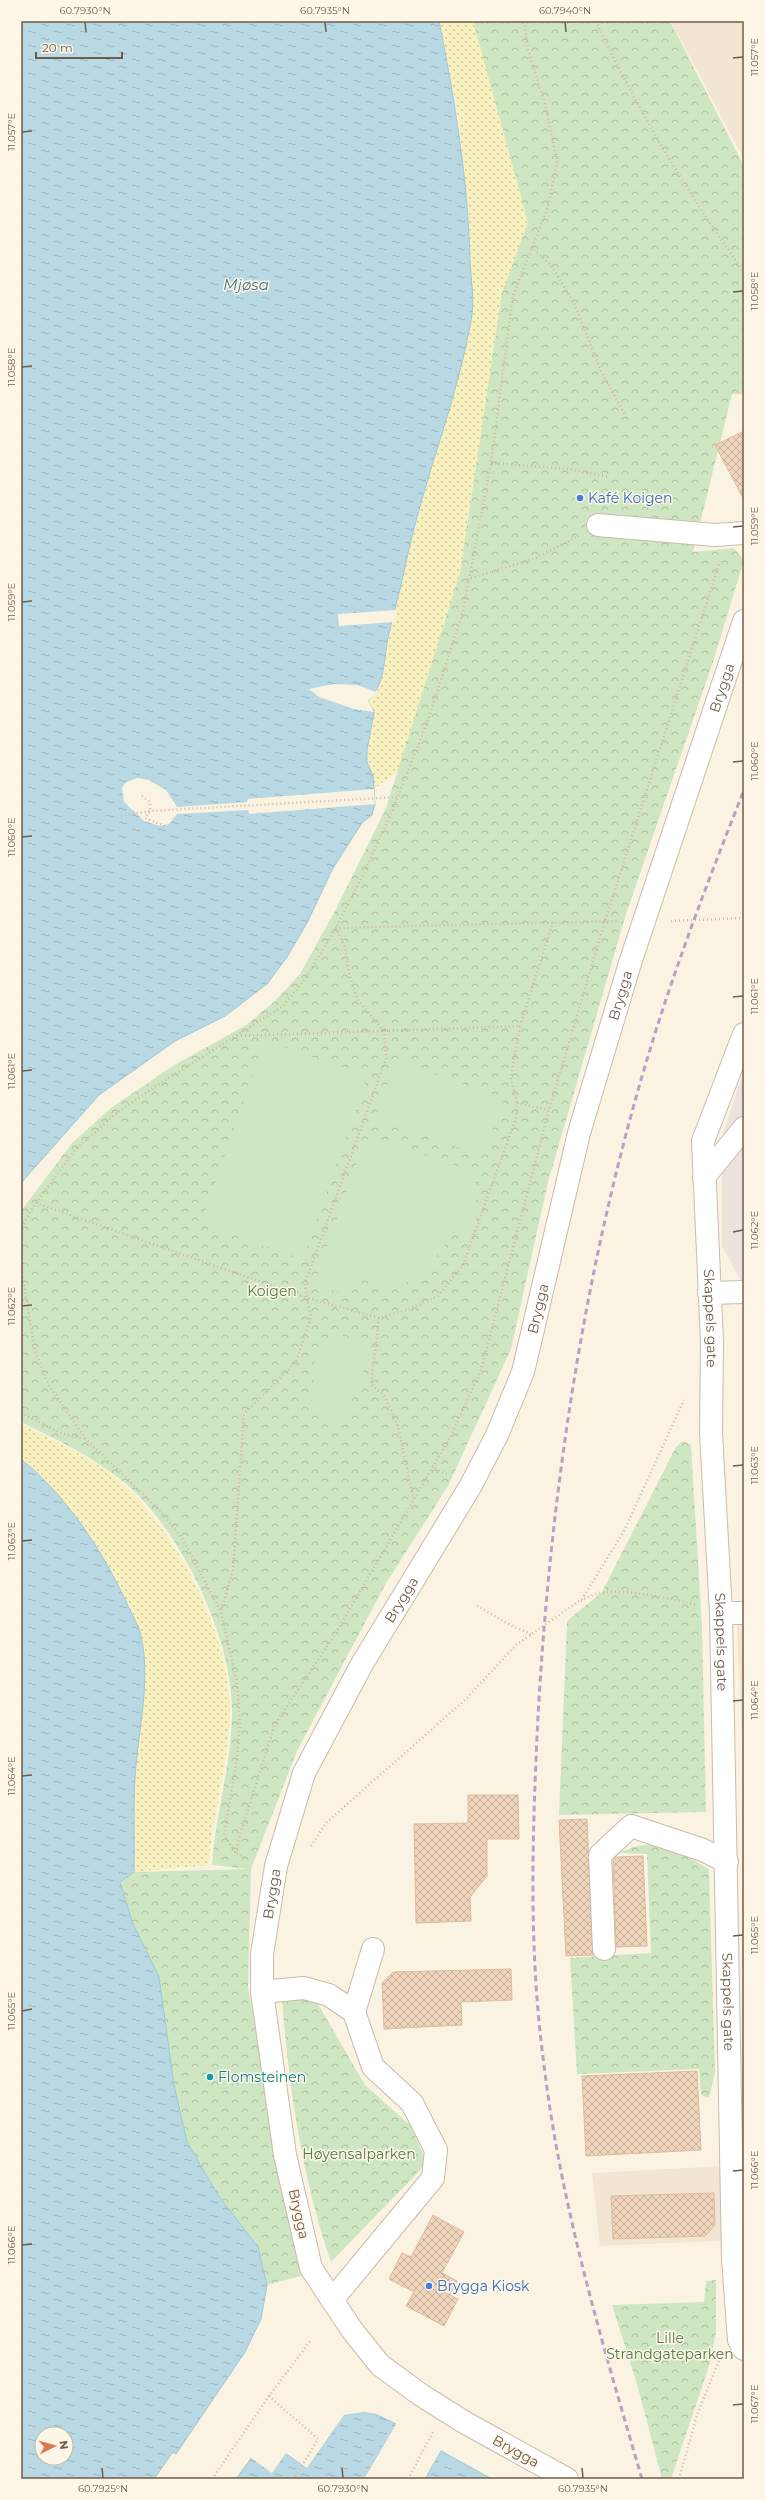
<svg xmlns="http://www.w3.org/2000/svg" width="765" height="2500" viewBox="0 0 765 2500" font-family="Montserrat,sans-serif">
	<defs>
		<pattern id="sand-dots" width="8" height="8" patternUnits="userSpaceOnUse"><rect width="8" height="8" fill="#f8f0be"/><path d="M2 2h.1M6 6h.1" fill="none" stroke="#cdc59c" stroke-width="1.8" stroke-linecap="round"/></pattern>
		<pattern id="park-crowns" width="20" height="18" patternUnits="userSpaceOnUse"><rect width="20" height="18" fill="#cee7c2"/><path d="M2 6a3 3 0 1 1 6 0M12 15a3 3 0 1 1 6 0" fill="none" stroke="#acbea0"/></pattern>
		<pattern id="water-ripples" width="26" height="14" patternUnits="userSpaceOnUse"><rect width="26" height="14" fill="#b8d9e3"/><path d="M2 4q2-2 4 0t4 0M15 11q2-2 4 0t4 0" fill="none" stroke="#9ab3ba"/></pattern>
		<pattern id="building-cross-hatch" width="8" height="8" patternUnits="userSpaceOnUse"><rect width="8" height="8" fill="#eed4bb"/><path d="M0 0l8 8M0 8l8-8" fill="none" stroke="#c5af9a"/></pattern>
	</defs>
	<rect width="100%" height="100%" fill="#fbf3e2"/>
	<g fill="#f2e5d1">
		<path d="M 671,21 L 744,21 L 744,160 Z"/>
		<path d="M 737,1625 L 744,1625 L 744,1788 Z"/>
		<path d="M 744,2165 L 744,2240 L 600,2246 L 592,2173 Z"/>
	</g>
	<path fill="#eae4dd" d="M 744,1069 L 744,1281 L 741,1281 L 722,1246 L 722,1149 L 724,1131 Z"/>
	<g fill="url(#sand-dots)">
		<path d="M 439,21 L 489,21 L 532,217 L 467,554 L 405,766 L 374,789 L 373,776 L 367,762 L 367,701 L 377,692 L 385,667 L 388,635 L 408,553 L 472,319 L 469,221 L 464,169 L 458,117 Z"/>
		<path d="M 21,1424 C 57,1442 94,1458 124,1485 C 180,1536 232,1640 230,1716 C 228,1767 212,1815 209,1865 L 134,1872 C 135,1833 132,1794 137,1756 C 141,1716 150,1676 141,1636 C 139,1626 133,1617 129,1608 C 104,1553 68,1497 21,1459 Z"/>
	</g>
	<g fill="url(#park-crowns)">
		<path d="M 473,21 L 670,21 L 744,166 L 744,394 L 732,394 L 693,552 L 734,548 L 744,560 L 712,665 L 626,914 L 548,1182 L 511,1349 L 448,1486 L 385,1585 L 297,1751 L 251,1869 L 248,1988 L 301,2276 L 267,2285 L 258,2247 L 218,2195 L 187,2142 L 133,1924 L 120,1882 L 134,1872 L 248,1869 L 212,1865 C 215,1815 231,1766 232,1716 C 234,1640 182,1532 125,1483 C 93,1457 57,1440 21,1422 L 21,1211 L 72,1143 L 111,1108 L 171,1067 L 246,1025 L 275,1001 L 300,974 L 336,909 L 386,808 L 460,573 L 502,293 L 528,222 Z"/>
		<path d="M 683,1441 L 691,1445 L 702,1627 L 706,1812 L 559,1815 L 567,1621 L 602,1592 L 676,1447 Z"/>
		<path d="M 652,1844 L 681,1853 L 709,1869 L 715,2072 L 709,2098 L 701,2095 L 699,2069 L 577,2074 L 570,1958 L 651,1953 L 647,1854 L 619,1853 L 633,1847 Z"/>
		<path d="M 314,1997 L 365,2085 L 410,2125 L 427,2163 L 331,2262 C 302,2177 289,2089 282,2000 Z"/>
		<path d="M 716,2280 L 716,2331 L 711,2360 L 671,2479 L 662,2479 L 637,2384 L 612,2305 L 704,2302 L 706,2281 Z"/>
	</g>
	<g fill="#cee7c2">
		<path d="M 265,1040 L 367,1076 L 303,1259 L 201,1224 Z"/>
		<path d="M 396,1061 L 504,1098 L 483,1156 L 375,1119 Z"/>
		<path d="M 383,1141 L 478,1173 L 471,1193 L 480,1206 L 469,1239 L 453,1234 C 421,1276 418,1295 358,1279 L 350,1296 L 314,1284 L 360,1154 L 373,1143 Z"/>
		<path d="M 339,1335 L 359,1342 L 369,1352 L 363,1373 L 363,1383 L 352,1400 L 345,1418 L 333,1420 L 314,1404 L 309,1392 L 317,1372 L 314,1364 L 321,1345 L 326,1339 Z"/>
	</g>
	<g fill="url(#water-ripples)" stroke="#9fc7d4" fill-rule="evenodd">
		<path d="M 21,21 L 439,21 C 455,101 468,180 470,261 C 471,280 475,302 471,321 C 457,401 424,478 407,558 C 402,583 395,608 389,633 C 383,658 387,682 368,701 L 374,712 L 367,750 L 367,762 L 373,776 L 374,789 L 375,804 L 372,815 L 362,823 L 333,868 L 307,923 L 287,957 L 267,984 L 225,1016 L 175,1041 L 99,1095 L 21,1183 Z"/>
		<path d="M 21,1459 C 68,1497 104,1553 129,1608 C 133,1617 139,1626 141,1636 C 150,1676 141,1716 137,1756 C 132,1794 135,1833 134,1872 L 120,1882 L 133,1924 L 159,1977 L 174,2085 L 187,2142 L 218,2195 L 258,2247 L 267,2285 L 261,2319 L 245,2352 L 176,2454 L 173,2452 L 154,2479 L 21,2479 ZM 42,2434 L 66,2434 L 66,2458 L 42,2458 Z"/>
		<path d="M 364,2412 L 375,2414 L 396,2424 L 364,2479 L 236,2479 L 251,2458 L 272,2472 L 285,2453 L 307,2468 L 344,2415 Z"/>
		<path d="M 441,2451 L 492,2479 L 425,2479 Z"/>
	</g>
	<g fill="#fbf3e2">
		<path d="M 397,610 L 394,622 L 339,626 L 338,614 Z"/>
		<path d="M 333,684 L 357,685 L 377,692 L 368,701 L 374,712 L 354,709 L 319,697 L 309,689 Z"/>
		<path d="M 138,778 L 149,780 L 166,790 L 177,807 L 247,802 L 248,799 L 374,789 L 375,804 L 249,814 L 248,810 L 177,814 L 169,824 L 160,826 L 144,821 L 124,802 L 122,788 L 126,782 Z"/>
		<path d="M 364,2410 L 375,2414 L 364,2412 L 344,2415 L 307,2468 L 286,2453 L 272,2473 L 251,2458 L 234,2479 L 251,2456 L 272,2470 L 286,2451 L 306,2466 L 342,2414 Z"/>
		<path d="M 396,2424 L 397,2425 L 366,2479 L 364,2479 Z"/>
	</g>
	<g fill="url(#building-cross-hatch)" stroke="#e0bc9d">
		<path d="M 744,431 L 744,500 L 715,445 Z"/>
		<path d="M 468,1795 L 518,1795 L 519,1839 L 487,1839 L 487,1876 L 470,1897 L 471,1921 L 416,1923 L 414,1824 L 468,1823 Z"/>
		<path d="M 587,1819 L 593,1955 L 566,1956 L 559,1820 Z"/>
		<path d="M 643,1856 L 647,1946 L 616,1947 L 613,1860 L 616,1857 Z"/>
		<path d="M 511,1969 L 512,2000 L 461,2002 L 462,2025 L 384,2029 L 382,1983 L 393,1972 Z"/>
		<path d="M 697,2071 L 701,2150 L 586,2156 L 582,2076 Z"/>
		<path d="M 714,2193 L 715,2225 L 705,2236 L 613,2239 L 611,2196 Z"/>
		<path d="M 433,2215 L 464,2232 L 442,2273 L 457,2281 L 450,2295 L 458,2299 L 444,2326 L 406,2306 L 414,2292 L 389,2279 L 402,2253 L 411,2257 Z"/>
	</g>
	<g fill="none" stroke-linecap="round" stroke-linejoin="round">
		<g stroke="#cabbaa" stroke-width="24">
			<g id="minor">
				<path d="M 598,525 L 715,535 L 744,533"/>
				<path id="s1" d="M 744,1034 L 703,1141 L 712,1342 L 711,1433 L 721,1613 L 733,2259 L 739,2340 L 744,2349"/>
				<path d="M 704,1177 L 744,1128"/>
				<path d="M 709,1293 L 744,1292"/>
				<path d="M 721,1613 L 744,1613"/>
				<path d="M 604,1949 L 600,1855 L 631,1826 L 703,1850 L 727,1862"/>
				<path d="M 262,1992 L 304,1988 L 329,1995 L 354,2012 L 373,2067 L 412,2103 L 436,2150 L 433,2178 L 332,2300"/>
				<path d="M 354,2012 L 373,1949"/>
				<path id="s2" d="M 567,2479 L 464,2422 L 421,2395 L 380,2365 L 352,2330 L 311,2268 L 285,2155 L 262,1992 L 262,1954 L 276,1866 L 304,1773 L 362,1664 L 470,1487 L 497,1435 L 523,1372 L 579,1133 L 631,960 L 744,621"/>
			</g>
		</g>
		<g stroke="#d3b79f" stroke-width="2.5" stroke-dasharray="1 3" stroke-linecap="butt">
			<path d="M 596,21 C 637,109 687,193 744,272"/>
			<path d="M 531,247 L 551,265 L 574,303 L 601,371 L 625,415"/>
			<path d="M 491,463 L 569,469 L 610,477"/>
			<path d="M 471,578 L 536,558 L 576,537"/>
			<path d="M 142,796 L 150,802 L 150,811 L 145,818 L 165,826"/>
			<path d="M 121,816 L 150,811 L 398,797"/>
			<path d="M 671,921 L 744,918"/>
			<path d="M 520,1026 L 553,922"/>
			<path d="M 237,1036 L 520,1026 L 511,1078 L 517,1103 L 516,1118 L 463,1265 L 438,1296 L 410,1309 L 379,1318 L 307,1298 L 305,1283 L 386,1059 L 384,1031 L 357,999 L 349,973 L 345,947 L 336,928 L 618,921"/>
			<path d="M 517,1103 L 549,1110"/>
			<path d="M 36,1203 L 307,1298 L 311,1317 L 296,1362 L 244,1414 L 233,1570 L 221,1611"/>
			<path d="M 21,1235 L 22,1226 L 36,1203 L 76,1149 L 113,1116 L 153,1088 L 283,1006 L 304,981 L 336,928 L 364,873 L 393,809 L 427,723 L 463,611 L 491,463 L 513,296 L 548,207 L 557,162 L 545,103 L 528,50 L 524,21"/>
			<path d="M 21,1265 L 34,1347 L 48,1384 L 86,1439 L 160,1511 L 182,1538 L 221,1612 L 237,1683 L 240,1722 L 237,1758 L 224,1835 L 236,1853 L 248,1859"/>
			<path d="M 379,1318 L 371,1384 L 385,1397 L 398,1426 L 413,1498"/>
			<path d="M 21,1413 L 61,1433 L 85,1439"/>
			<path d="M 432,1466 L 448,1475"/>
			<path d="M 581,1601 C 585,1599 590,1596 595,1594 C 615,1587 674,1598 695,1605"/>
			<path d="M 477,1606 L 514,1627 L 531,1634"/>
			<path d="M 311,1846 L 326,1823 L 467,1698 L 516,1645 L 582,1599 L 624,1531 L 684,1400"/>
			<path d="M 236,1853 L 239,1838 L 275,1724 L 334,1636 L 451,1436 L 481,1370 L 549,1110 L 605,921 L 720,561"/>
			<path d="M 269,2396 L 318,2439 L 294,2479"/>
			<path d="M 212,2479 L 269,2396 L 311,2340"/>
			<path d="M 408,2479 L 433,2432"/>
			<path d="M 679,2479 L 697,2415 L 720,2358"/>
		</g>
		<use href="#minor" stroke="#fff" stroke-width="22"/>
		<path stroke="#b6a2c3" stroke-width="3" stroke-dasharray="6 4" stroke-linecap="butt" d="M 642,2479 C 602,2342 561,2207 544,2065 C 529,1953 532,1849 537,1736 C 549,1497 585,1255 657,1027 C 683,946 713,868 744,790"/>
	</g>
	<path fill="none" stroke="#705b4a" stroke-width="1.5" d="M 85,22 L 86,32M 325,22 L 326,32M 565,22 L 566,32M 733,58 L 743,57M 22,132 L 32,131M 733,292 L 743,291M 22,367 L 32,366M 733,527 L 743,526M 22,602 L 32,601M 733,762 L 743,761M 22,837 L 32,836M 733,997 L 743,996M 22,1071 L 32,1070M 733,1232 L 743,1230M 22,1306 L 32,1305M 733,1466 L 743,1465M 22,1541 L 32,1540M 733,1701 L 743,1700M 22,1776 L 32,1775M 733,1936 L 743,1935M 22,2011 L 32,2009M 733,2171 L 743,2170M 22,2245 L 32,2244M 733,2405 L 743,2404M 102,2468 L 103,2478M 342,2468 L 343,2478M 582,2468 L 583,2478"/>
	<g fill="#3f7fe0" stroke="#fef7e8" stroke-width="1.5">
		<circle cx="580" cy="498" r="4"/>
		<circle cx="429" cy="2286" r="4"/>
	</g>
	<circle fill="#0f9aa8" stroke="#fef7e8" stroke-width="1.5" cx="210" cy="2077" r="4"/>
	<g text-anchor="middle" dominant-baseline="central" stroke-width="3" stroke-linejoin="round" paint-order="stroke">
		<g font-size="14" fill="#366cbe" stroke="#fef7e8" text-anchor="start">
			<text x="588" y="498">Kafé Koigen</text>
			<text x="437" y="2286">Brygga Kiosk</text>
		</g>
		<g font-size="14" fill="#705b4a" stroke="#fef7e8">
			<text stroke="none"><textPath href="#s2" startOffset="2014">Brygga</textPath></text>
			<text stroke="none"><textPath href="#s2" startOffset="1690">Brygga</textPath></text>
			<text stroke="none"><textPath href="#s2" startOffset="1366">Brygga</textPath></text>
			<text stroke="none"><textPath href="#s1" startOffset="292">Skappels gate</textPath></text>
			<text stroke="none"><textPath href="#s2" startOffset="1042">Brygga</textPath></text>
			<text stroke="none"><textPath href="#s1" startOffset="616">Skappels gate</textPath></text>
			<text stroke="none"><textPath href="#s2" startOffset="718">Brygga</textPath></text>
			<text stroke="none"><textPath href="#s1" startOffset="976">Skappels gate</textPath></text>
			<text transform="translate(299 2214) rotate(77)">Brygga</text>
			<text transform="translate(516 2451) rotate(29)">Brygga</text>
		</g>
		<g font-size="14" fill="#527b46" stroke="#fef7e8">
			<text x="272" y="1291">Koigen</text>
			<text x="359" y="2154">Høyensalparken</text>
			<text x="670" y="2338">Lille<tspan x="670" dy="16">Strandgateparken</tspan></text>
		</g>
		<g font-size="14" fill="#0d838f" stroke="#fef7e8" text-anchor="start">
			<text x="218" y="2077">Flomsteinen</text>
		</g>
		<g font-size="15" font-style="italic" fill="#467483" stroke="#fef7e8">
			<text x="246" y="284">Mjøsa</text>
		</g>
	</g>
	<rect width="765" height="2500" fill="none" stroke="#fef7e8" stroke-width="44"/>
	<g transform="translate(54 2446) rotate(84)"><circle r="19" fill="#fef7e8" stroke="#c5b9a9"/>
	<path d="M0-3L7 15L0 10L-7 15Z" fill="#de794e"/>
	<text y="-6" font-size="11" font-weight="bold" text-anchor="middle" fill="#705b4a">N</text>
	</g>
	<path d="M36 52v6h86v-6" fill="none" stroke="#705b4a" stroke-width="2"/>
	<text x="42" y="52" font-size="12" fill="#705b4a" stroke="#fef7e8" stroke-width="3" paint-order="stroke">20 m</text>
	<rect x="22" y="22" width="721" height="2456" fill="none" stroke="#705b4a" stroke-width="1.5"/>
	<g font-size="10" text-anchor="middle" fill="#705b4a">
		<text x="85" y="14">60.7930°N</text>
		<text x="325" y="14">60.7935°N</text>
		<text x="565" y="14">60.7940°N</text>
		<text transform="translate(754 57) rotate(-90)" y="4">11.057°E</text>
		<text transform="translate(11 132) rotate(-90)" y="4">11.057°E</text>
		<text transform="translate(754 291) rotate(-90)" y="4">11.058°E</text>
		<text transform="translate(11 367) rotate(-90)" y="4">11.058°E</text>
		<text transform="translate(754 526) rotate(-90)" y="4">11.059°E</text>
		<text transform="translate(11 602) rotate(-90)" y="4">11.059°E</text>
		<text transform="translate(754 761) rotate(-90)" y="4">11.060°E</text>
		<text transform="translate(11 837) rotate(-90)" y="4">11.060°E</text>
		<text transform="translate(754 996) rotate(-90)" y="4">11.061°E</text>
		<text transform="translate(11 1071) rotate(-90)" y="4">11.061°E</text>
		<text transform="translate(754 1230) rotate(-90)" y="4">11.062°E</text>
		<text transform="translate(11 1306) rotate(-90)" y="4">11.062°E</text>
		<text transform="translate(754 1465) rotate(-90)" y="4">11.063°E</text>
		<text transform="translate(11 1541) rotate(-90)" y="4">11.063°E</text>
		<text transform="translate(754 1700) rotate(-90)" y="4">11.064°E</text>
		<text transform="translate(11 1776) rotate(-90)" y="4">11.064°E</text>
		<text transform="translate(754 1935) rotate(-90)" y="4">11.065°E</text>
		<text transform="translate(11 2011) rotate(-90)" y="4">11.065°E</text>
		<text transform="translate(754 2170) rotate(-90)" y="4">11.066°E</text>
		<text transform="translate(11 2245) rotate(-90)" y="4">11.066°E</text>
		<text transform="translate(754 2404) rotate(-90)" y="4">11.067°E</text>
		<text x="103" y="2492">60.7925°N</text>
		<text x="343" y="2492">60.7930°N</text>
		<text x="583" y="2492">60.7935°N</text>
	</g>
</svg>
